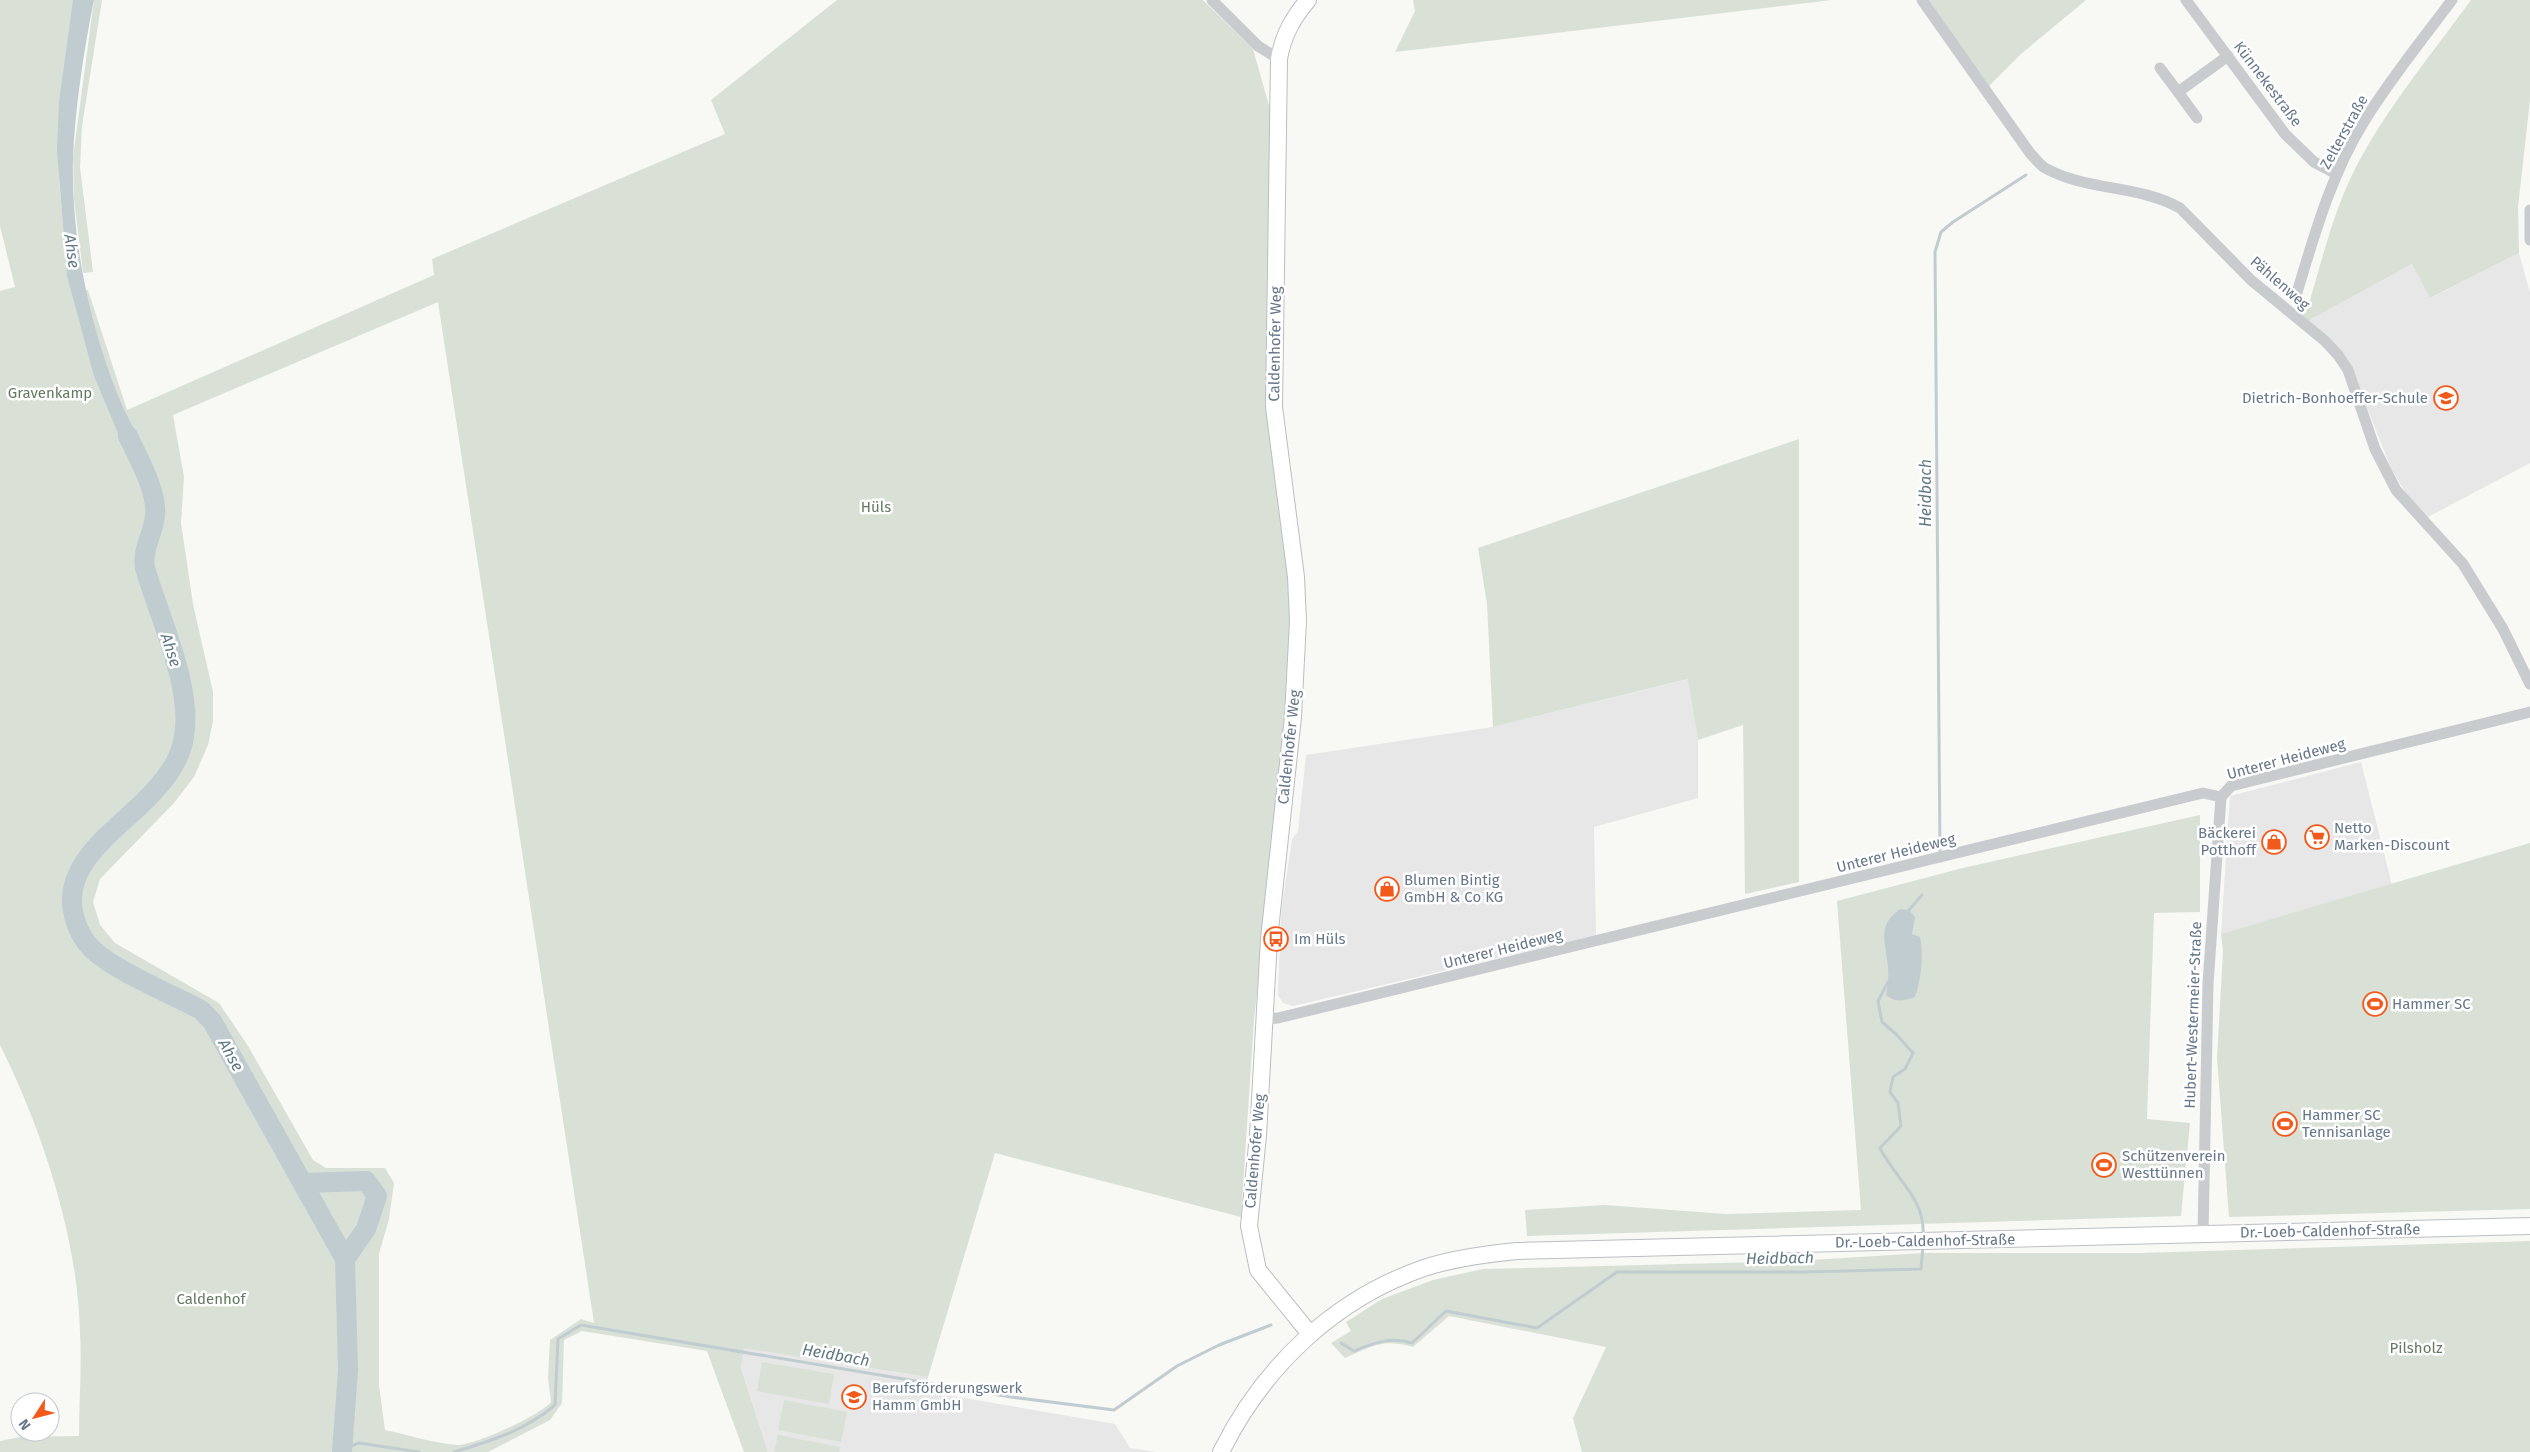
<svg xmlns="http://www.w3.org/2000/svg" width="2530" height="1452" viewBox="0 0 2530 1452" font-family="'Fira Sans',sans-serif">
	<rect width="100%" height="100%" fill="#f8f8f5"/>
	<g fill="#e6e7e6">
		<path d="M 2519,253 L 2530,293 L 2530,463 L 2428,517 L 2410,500 L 2391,468 L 2352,370 L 2306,322 L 2412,264 L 2431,298 Z"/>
		<path d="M 1689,679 L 1698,740 L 1698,798 L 1594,827 L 1596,935 L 1293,1006 L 1283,1003 L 1278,995 L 1281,913 L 1292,839 L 1298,831 L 1306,755 L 1493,727 Z"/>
		<path d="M 2361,762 L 2392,885 L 2221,934 L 2230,796 Z"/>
		<path d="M 744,1347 L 928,1377 L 929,1392 L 1115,1424 L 1130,1448 L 1156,1452 L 768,1452 L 741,1367 Z"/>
	</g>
	<g fill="#d9e1d6" fill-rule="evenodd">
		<path d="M 0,0 L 77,0 L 59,176 L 66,261 L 74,292 L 88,290 L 127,410 L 434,275 L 432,259 L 725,134 L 711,100 L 837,0 L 1203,0 L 1253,49 L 1270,109 L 1285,527 L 1291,618 L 1288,714 L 1254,1020 L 1241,1217 L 995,1153 L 928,1377 L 744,1348 L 741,1368 L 768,1452 L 744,1452 L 707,1351 L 582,1331 L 564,1340 L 562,1403 L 550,1420 L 488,1452 L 0,1452 L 0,1441 L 20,1437 L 79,1436 C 79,1401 82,1367 80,1333 C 78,1238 42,1129 0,1045 L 0,291 L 15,287 L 0,226 ZM 438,302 L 594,1323 L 581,1319 L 550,1340 L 548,1378 L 551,1402 C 541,1415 473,1446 457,1445 C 433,1443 409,1435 385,1430 L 379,1385 L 379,1254 L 389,1219 L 394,1183 L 385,1168 L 326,1168 L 313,1160 L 248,1046 L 219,1003 L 115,943 L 100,925 L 93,902 L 100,879 L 174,803 L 194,777 L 208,745 L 213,721 L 213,692 L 193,604 L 181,523 L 184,477 L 173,415 Z"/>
		<path d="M 94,0 L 102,0 L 82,126 L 80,167 L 93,272 L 83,273 L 74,199 L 73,157 Z"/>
		<path d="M 1413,0 L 1832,0 L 1395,52 L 1415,11 Z"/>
		<path d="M 1928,0 L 2086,0 L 2021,54 L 1989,86 Z"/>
		<path d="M 2471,0 L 2530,0 L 2530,100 L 2518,207 L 2519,253 L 2430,298 L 2412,264 L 2306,322 L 2302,314 L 2306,313 C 2321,265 2332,214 2355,169 C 2386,109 2431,55 2471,0 Z"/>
		<path d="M 1799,439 L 1799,882 L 1745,894 L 1743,725 L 1698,740 L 1688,679 L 1493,727 L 1487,604 L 1478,548 Z"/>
		<path d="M 2200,815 L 2200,912 L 2154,913 L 2147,1119 L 2190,1123 L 2181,1216 L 1527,1236 L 1525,1210 L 1605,1205 L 1726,1214 L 1861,1210 L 1837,901 L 1963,868 Z"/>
		<path d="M 2530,843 L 2530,1209 L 2229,1217 L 2217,1058 L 2223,951 L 2221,934 Z"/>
		<path d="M 2530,1241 L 2530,1452 L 1582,1452 L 1573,1418 L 1606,1347 L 1449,1316 L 1413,1347 C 1383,1338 1372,1346 1345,1358 L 1331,1343 L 1351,1331 L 1346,1322 L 1382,1299 L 1433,1280 L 1483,1269 L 1795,1261 L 1924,1253 L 2140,1253 Z"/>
		<path d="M 762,1362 L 834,1374 L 829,1404 L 757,1391 Z"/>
		<path d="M 784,1400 L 847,1412 L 841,1442 L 778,1430 Z"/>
		<path d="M 778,1435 L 840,1447 L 839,1452 L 774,1452 Z"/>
	</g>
	<g fill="#c1ccd1">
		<path d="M 73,0 L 94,0 C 84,49 75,108 73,158 C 71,238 89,324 119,398 C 127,418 139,436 147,456 L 131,464 L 94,376 L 67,276 L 57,150 L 59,102 Z"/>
		<path d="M 1900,909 L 1909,910 L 1915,917 L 1912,934 L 1920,937 C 1924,955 1921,980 1915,997 C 1904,1001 1895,1003 1886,995 C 1888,986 1889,977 1888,967 C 1886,943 1876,926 1900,909 Z"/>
	</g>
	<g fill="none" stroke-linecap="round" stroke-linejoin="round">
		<g stroke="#c1ccd1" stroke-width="3">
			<path d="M 1940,853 L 1935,252 L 1941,232 L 1953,222 L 2026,175"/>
			<path d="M 1909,910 L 1922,895"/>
			<path d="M 1888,982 L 1878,1001 L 1882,1022 L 1896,1034 L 1913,1053 L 1905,1069 L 1893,1077 L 1890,1092 L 1898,1103 L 1901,1126 L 1880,1148 C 1895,1179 1926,1198 1923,1237"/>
			<path d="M 1341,1343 L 1354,1351 C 1373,1343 1392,1336 1412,1343 L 1446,1311 L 1537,1328 L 1617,1272 L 1805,1272 L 1921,1269 L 1923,1246"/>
			<path d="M 343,1449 L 359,1443 L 419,1452"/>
			<path d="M 454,1452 C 491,1441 526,1430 555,1405 L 558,1339 L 581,1325 L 1011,1397 L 1114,1410 L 1177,1366 L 1219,1345 L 1271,1325"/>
		</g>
		<g stroke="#c1ccd1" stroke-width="20">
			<path d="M 128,436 C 138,457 158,493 155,516 C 153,535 142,548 145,568 C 159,617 193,687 184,737 C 181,756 169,775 156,789 C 126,825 59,860 74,916 C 77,928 83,940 92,949 C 115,971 171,994 201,1010 L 212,1021 L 345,1259 L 348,1370 L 342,1452"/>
			<path d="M 303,1183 L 366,1181 L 377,1196 L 366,1229 L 345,1259"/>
		</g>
		<g stroke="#babfc4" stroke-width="18">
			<g id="secondary">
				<path d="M 1308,0 C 1293,18 1283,35 1279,59 L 1274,407 L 1296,577 L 1298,621 L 1293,717 L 1269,939 L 1258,1135 L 1249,1226 L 1258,1270 L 1310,1334"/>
				<path d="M 1221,1452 C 1263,1367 1334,1299 1424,1268 C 1454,1258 1486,1254 1517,1251 L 2530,1226"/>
			</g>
		</g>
		<g stroke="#c8cccf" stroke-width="11">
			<path d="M 1212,0 L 1258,46 L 1279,59"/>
			<path d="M 1922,0 L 2030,153 C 2035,158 2040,166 2047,169 C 2088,191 2139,185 2180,208 L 2251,280 L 2325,341 L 2338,355 L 2348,370 L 2375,449 L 2396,490 L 2463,564 L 2503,629 L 2530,684"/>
			<path d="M 2186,0 L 2285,134 L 2314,162 L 2337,174"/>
			<path d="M 2160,68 L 2178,92"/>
			<path d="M 2197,118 L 2178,92 L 2228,56"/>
			<path d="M 2530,210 L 2530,240"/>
			<path d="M 2296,296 C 2314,236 2331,174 2365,120 C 2391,78 2422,40 2452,0"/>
			<path d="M 1265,1019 L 1278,1018 L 2203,793 L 2221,797"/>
			<path d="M 2203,1234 L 2208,984 L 2221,797 L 2231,786 L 2530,712"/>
		</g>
		<use href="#secondary" stroke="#fff" stroke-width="16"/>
	</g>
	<defs>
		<g id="school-ring" transform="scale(1.25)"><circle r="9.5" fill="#fff" stroke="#f25a1b" stroke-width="1.5"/><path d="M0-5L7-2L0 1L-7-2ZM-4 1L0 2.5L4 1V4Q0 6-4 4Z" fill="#f25a1b"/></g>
		<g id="supermarket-ring" transform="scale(1.25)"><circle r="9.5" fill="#fff" stroke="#f25a1b" stroke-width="1.5"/><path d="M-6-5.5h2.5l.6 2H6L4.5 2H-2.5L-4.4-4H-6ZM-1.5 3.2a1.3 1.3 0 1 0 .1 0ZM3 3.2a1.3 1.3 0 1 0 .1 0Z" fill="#f25a1b"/></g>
		<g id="shop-ring" transform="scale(1.25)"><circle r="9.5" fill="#fff" stroke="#f25a1b" stroke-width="1.5"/><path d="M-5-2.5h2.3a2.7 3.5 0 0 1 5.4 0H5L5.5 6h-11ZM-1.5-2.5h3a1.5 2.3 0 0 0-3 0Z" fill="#f25a1b"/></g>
		<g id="bus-ring" transform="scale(1.25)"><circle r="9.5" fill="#fff" stroke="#f25a1b" stroke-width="1.5"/><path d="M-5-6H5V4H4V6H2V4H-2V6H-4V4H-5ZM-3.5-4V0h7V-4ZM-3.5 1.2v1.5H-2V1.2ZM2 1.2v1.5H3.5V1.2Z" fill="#f25a1b"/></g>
		<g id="stadium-ring" transform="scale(1.25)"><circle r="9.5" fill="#fff" stroke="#f25a1b" stroke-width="1.5"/><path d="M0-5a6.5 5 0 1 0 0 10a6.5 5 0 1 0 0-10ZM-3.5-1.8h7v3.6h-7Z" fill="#f25a1b"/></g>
	</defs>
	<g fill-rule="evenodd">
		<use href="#school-ring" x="2446" y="398"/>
		<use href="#supermarket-ring" x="2317" y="837"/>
		<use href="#shop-ring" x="2274" y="842"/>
		<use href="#shop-ring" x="1387" y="889"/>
		<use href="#bus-ring" x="1276" y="939"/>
		<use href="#stadium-ring" x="2375" y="1004"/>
		<use href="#stadium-ring" x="2285" y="1124"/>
		<use href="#stadium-ring" x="2104" y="1165"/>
		<use href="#school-ring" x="854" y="1397"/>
	</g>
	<g text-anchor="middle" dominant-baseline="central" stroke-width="5" stroke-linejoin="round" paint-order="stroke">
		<g font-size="15" fill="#657789" stroke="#fff">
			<text transform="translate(2268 84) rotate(53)">Künnekestraße</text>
			<text transform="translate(2344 132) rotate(-61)">Zelterstraße</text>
			<text transform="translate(2280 283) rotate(41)">Pählenweg</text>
			<text transform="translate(1275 344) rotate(-89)">Caldenhofer Weg</text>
			<text transform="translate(1289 747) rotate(-84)">Caldenhofer Weg</text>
			<text transform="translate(2286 759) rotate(-15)">Unterer Heideweg</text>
			<text transform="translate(1896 853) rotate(-14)">Unterer Heideweg</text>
			<text transform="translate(1503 949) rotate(-14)">Unterer Heideweg</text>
			<text transform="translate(2193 1015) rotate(-88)">Hubert-Westermeier-Straße</text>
			<text transform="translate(1255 1151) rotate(-85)">Caldenhofer Weg</text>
			<text transform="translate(2330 1231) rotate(-1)">Dr.-Loeb-Caldenhof-Straße</text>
			<text transform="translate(1925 1241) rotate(-1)">Dr.-Loeb-Caldenhof-Straße</text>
		</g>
		<g font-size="15" fill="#647a60" stroke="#fff">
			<text x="50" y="393">Gravenkamp</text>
			<text x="876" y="507">Hüls</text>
			<text x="211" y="1299">Caldenhof</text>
			<text x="2416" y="1348">Pilsholz</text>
		</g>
		<g font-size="15" fill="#657789" stroke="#fff" text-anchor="start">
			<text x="2428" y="398" text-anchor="end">Dietrich-Bonhoeffer-Schule</text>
			<text x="2334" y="828">Netto<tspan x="2334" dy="17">Marken-Discount</tspan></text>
			<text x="2256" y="833" text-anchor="end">Bäckerei<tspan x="2256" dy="17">Potthoff</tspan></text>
			<text x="1404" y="880">Blumen Bintig<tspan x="1404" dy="17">GmbH &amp; Co KG</tspan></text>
			<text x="1294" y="939">Im Hüls</text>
			<text x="2392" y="1004">Hammer SC</text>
			<text x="2302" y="1115">Hammer SC<tspan x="2302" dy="17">Tennisanlage</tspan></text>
			<text x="2122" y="1156">Schützenverein<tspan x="2122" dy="17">Westtünnen</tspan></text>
			<text x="872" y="1388">Berufsförderungswerk<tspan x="872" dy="17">Hamm GmbH</tspan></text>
		</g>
		<g font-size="16" font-style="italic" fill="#607884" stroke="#fff">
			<text transform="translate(72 251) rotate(82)">Ahse</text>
			<text transform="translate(1925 493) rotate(-90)">Heidbach</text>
			<text transform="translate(171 650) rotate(72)">Ahse</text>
			<text transform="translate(231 1055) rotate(61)">Ahse</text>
			<text transform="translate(1780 1258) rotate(-1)">Heidbach</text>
			<text transform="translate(836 1355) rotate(10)">Heidbach</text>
		</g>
	</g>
	<g transform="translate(35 1417) rotate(234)"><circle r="24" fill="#ffffff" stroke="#c1c9d0"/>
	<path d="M0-4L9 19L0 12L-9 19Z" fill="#f25a1b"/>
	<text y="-8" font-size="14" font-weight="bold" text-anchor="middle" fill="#657789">N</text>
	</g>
</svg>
